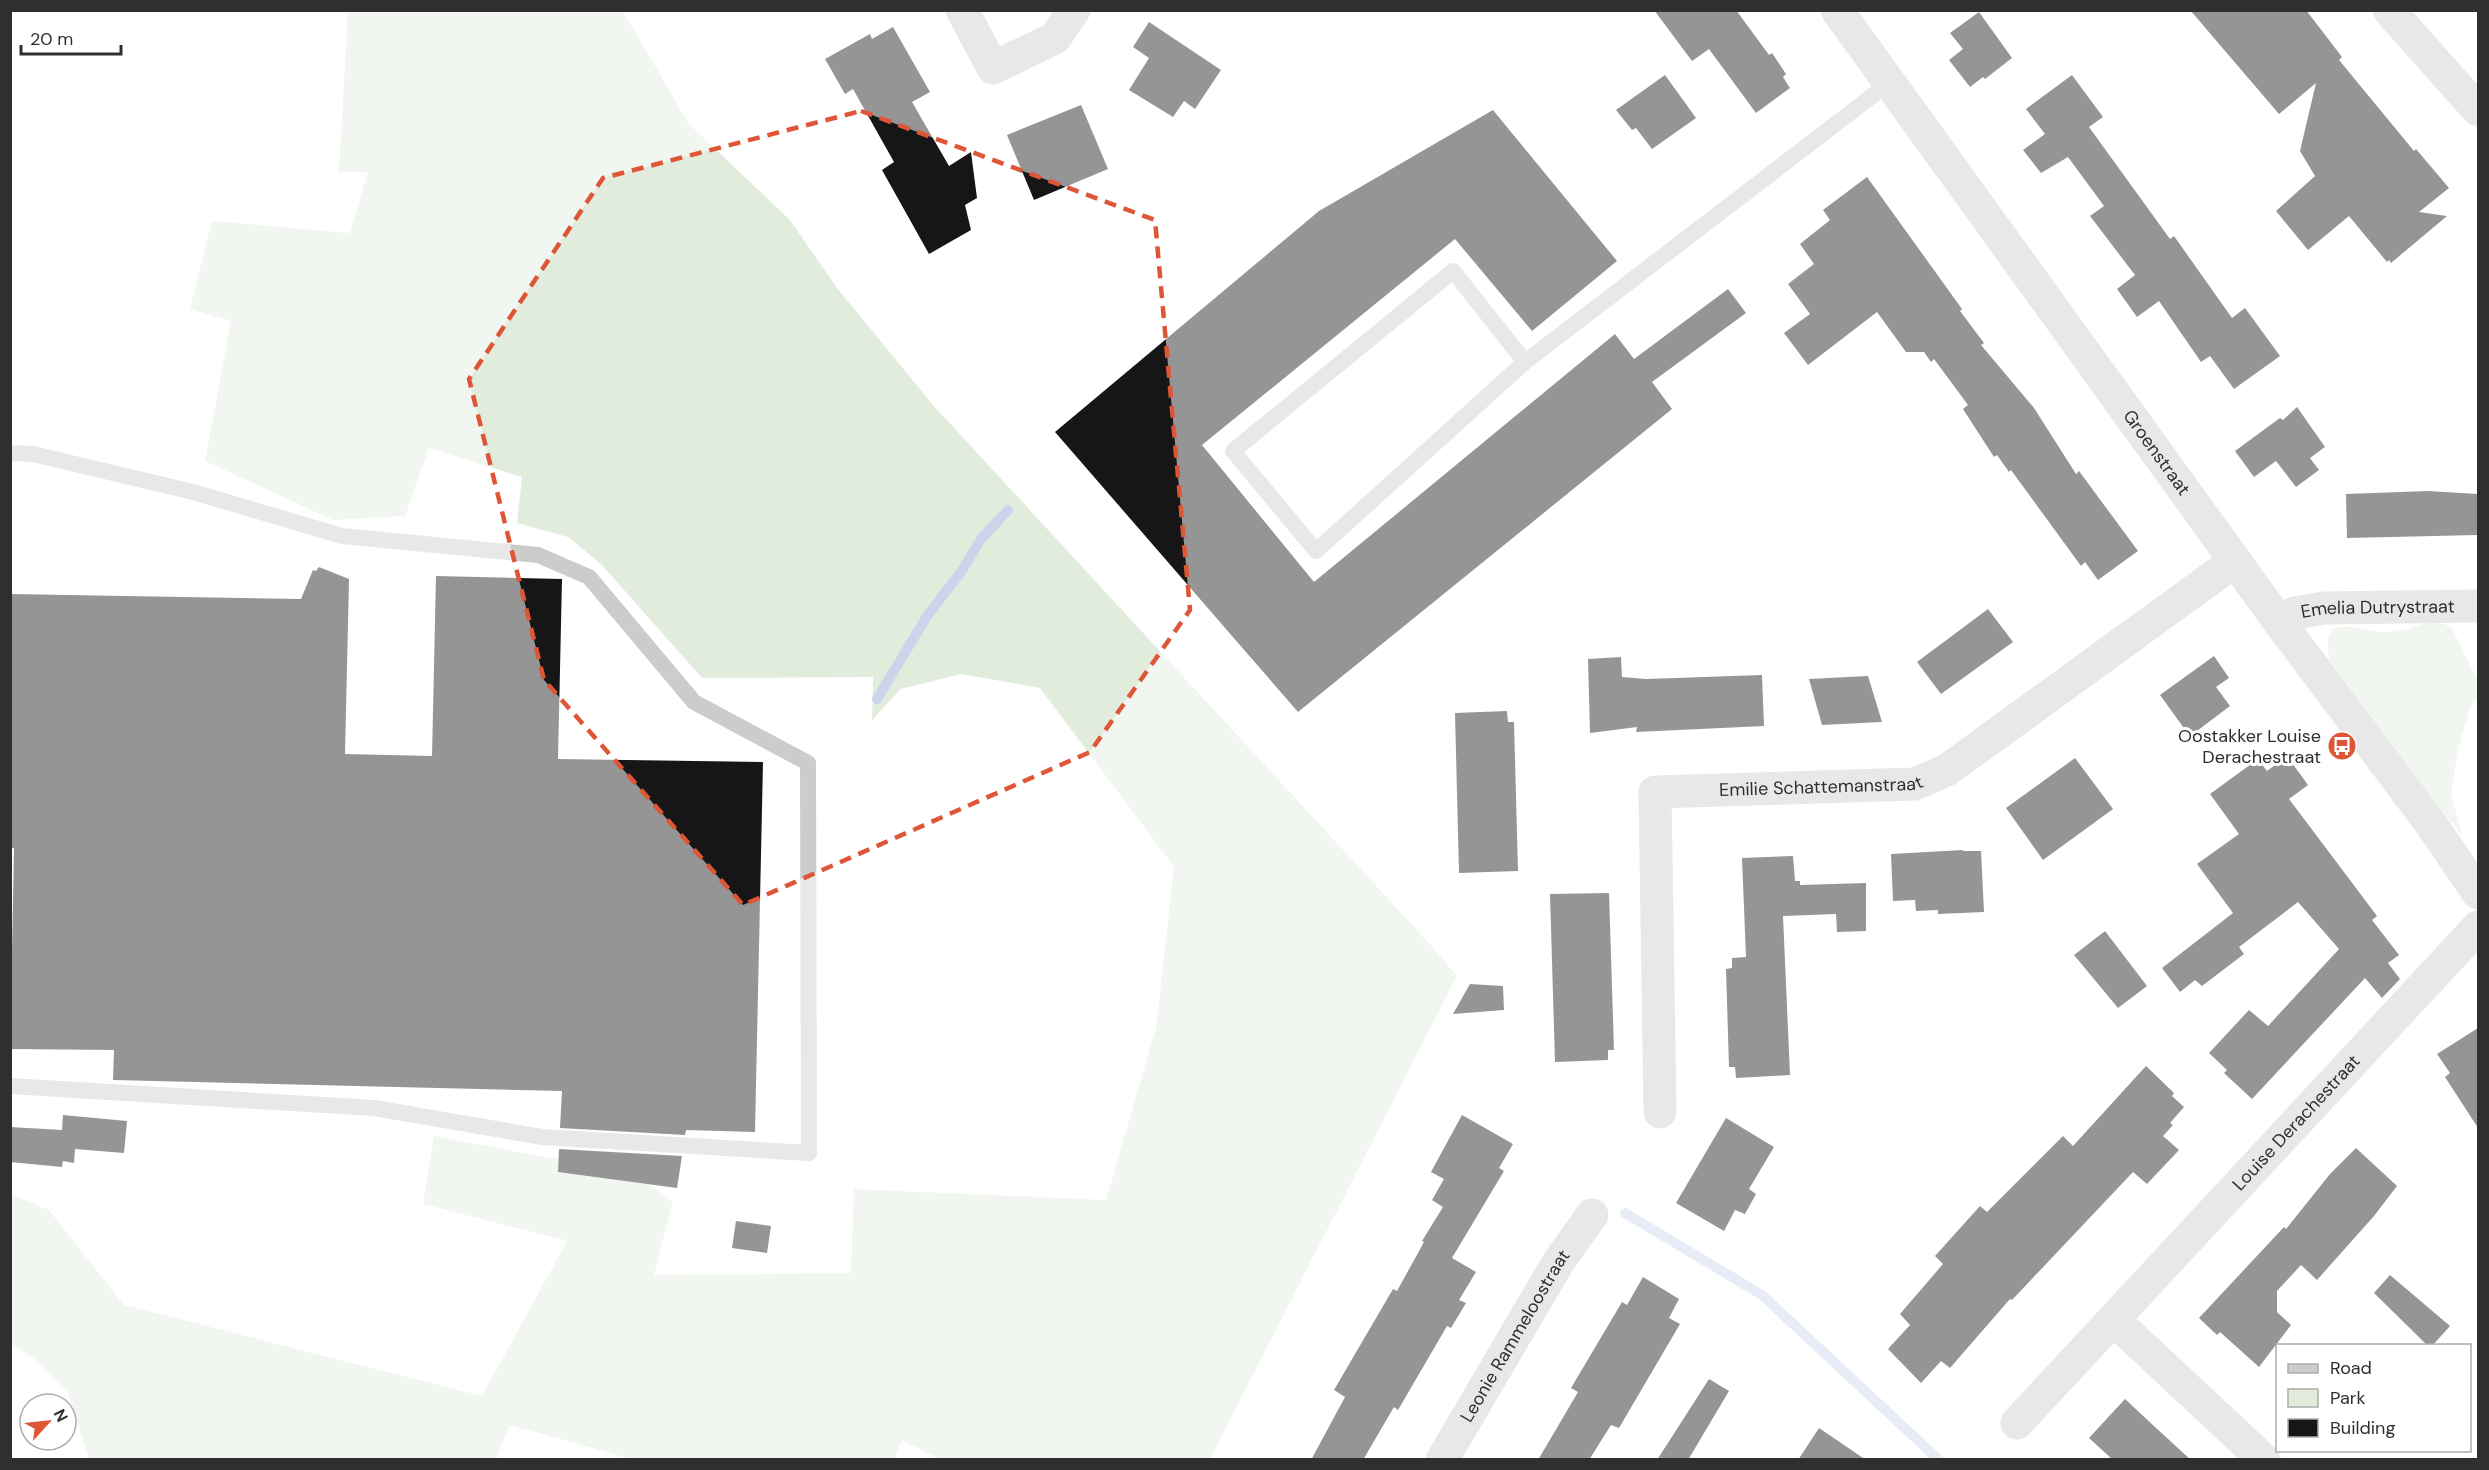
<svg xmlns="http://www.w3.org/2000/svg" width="2489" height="1470" viewBox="0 0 2489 1470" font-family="'DM Sans',sans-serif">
	<rect width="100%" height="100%" fill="#fff"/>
	<g fill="#e1ecdd">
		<path d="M 348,11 L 623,11 L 689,124 L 790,220 L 837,288 L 933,405 L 1428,942 L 1457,976 L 1210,1459 L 940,1459 L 902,1440 L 894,1459 L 632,1459 L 509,1425 L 496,1459 L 89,1459 L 68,1392 L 32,1357 L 11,1344 L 10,1194 L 49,1210 L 124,1305 L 482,1396 L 567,1241 L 423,1204 L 434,1136 L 634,1174 L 673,1202 L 654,1275 L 851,1273 L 854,1189 L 1106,1200 L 1156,1028 L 1174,867 L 1040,688 L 961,674 L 901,689 L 872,720 L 873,677 L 702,678 L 601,564 L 568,537 L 517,523 L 522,477 L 429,448 L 405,516 L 333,520 L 205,461 L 231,321 L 190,309 L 212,221 L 350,233 L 368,172 L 339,172 Z"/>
		<path d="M 2428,622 L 2445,624 L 2453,630 L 2478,681 L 2478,695 L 2470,708 L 2458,749 L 2451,794 L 2463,837 L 2405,764 L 2330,661 C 2318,608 2357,632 2383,632 C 2398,633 2414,627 2428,622 Z"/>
	</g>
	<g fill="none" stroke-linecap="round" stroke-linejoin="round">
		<g stroke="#cad5eb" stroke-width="10">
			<path d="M 877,699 L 927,616 L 961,572 L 981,539 L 1008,510"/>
			<path d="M 1625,1213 L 1762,1295 L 1939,1460"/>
		</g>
	</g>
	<g fill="#161616">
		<path d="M 1654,10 L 1736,10 L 1769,55 L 1772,53 L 1786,74 L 1783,77 L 1790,88 L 1756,113 L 1709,49 L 1692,61 Z"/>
		<path d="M 2190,10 L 2306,10 L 2342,57 L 2339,60 L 2414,151 L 2416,149 L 2449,188 L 2419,212 L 2447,216 L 2391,263 L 2389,260 L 2387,262 L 2349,216 L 2308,250 L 2276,211 L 2315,176 L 2300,151 L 2316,83 L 2279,114 Z"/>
		<path d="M 1979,12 L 2012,58 L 1985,79 L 1983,77 L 1970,87 L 1949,60 L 1963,49 L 1950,33 Z"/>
		<path d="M 1149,22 L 1221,70 L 1195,109 L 1184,101 L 1173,117 L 1129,90 L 1149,58 L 1133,47 Z"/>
		<path d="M 893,27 L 930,92 L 912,102 L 949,166 L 971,152 L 977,198 L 965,205 L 971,230 L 929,254 L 882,170 L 894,162 L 853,89 L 845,94 L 825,59 L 870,34 L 872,39 Z"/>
		<path d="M 1665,75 L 1696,118 L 1652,149 L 1636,128 L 1632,130 L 1616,110 Z"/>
		<path d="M 2072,75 L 2103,117 L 2089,127 L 2170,239 L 2174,236 L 2232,318 L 2245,308 L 2280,356 L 2234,389 L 2210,356 L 2201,362 L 2159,301 L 2137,317 L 2117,289 L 2135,275 L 2090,216 L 2104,206 L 2068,157 L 2041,173 L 2023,150 L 2045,134 L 2026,109 Z"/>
		<path d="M 1081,105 L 1108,169 L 1034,200 L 1007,135 Z"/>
		<path d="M 1493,110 L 1617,261 L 1532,331 L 1455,239 L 1202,445 L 1314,582 L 1615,334 L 1634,359 L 1728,289 L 1746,313 L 1652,382 L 1672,409 L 1298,712 L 1055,432 L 1319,211 Z"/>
		<path d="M 1867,177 L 1962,309 L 1960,311 L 1984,343 L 1981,345 L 2034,408 L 2076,474 L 2079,471 L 2138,551 L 2098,580 L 2085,562 L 2081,566 L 2011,470 L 2009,472 L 1997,455 L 1994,457 L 1963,409 L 1968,405 L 1934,359 L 1931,362 L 1924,352 L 1906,352 L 1877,312 L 1808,365 L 1784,333 L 1810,314 L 1788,284 L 1814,264 L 1800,244 L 1830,220 L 1823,210 Z"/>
		<path d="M 2297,407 L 2325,447 L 2310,458 L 2319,470 L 2296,487 L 2276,461 L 2254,477 L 2235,451 L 2280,418 L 2283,420 Z"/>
		<path d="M 2428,491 L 2478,494 L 2478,535 L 2347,538 L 2346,494 Z"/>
		<path d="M 319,567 L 349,579 L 345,754 L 432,756 L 436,576 L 562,579 L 558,759 L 763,762 L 755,1132 L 686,1130 L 685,1135 L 560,1128 L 562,1091 L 113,1080 L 114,1050 L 10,1049 L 14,848 L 10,848 L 10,594 L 301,599 L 313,570 L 316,571 Z"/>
		<path d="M 1988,609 L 2013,642 L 1941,694 L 1917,662 Z"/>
		<path d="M 2214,656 L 2229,678 L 2216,687 L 2230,706 L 2197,731 L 2186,731 L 2160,695 Z"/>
		<path d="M 1621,657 L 1622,677 L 1646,679 L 1762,675 L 1764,726 L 1636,732 L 1637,727 L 1590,733 L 1588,659 Z"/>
		<path d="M 1868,676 L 1882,722 L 1822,725 L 1809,679 Z"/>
		<path d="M 1507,711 L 1508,722 L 1514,722 L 1518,871 L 1459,873 L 1455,713 Z"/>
		<path d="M 2287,756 L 2308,785 L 2289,799 L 2377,916 L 2372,920 L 2399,955 L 2388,963 L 2400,979 L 2382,998 L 2365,978 L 2252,1099 L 2224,1073 L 2227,1070 L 2209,1053 L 2249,1010 L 2268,1026 L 2339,949 L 2298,902 L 2239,947 L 2244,954 L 2202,986 L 2195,980 L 2180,992 L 2162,968 L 2233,913 L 2197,864 L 2239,834 L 2210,794 L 2258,759 L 2267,771 Z"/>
		<path d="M 2075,758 L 2113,809 L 2043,860 L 2006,808 Z"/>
		<path d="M 1963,850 L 1963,851 L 1981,851 L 1984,912 L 1938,914 L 1938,910 L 1916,911 L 1915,900 L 1893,901 L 1891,854 Z"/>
		<path d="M 1793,856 L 1795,881 L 1800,881 L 1800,885 L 1866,883 L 1866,931 L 1837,932 L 1836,914 L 1783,916 L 1790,1075 L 1736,1078 L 1735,1067 L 1729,1067 L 1726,969 L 1732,968 L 1732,958 L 1746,957 L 1742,858 Z"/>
		<path d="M 1609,893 L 1614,1050 L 1608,1050 L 1608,1060 L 1555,1062 L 1550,894 Z"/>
		<path d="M 2105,931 L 2147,986 L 2118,1008 L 2074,955 Z"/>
		<path d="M 1470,984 L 1503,986 L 1504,1010 L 1453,1014 Z"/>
		<path d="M 2478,1028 L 2478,1128 L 2445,1077 L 2450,1073 L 2437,1054 Z"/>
		<path d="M 2146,1066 L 2174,1093 L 2172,1096 L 2184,1107 L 2170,1123 L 2173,1125 L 2163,1136 L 2179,1150 L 2147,1184 L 2133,1172 L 2012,1300 L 2010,1299 L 1950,1368 L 1941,1361 L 1921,1383 L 1888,1349 L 1910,1325 L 1900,1314 L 1943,1264 L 1935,1256 L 1980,1206 L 1987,1212 L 2063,1136 L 2073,1146 Z"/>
		<path d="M 63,1115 L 127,1121 L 124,1153 L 75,1149 L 74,1163 L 63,1161 L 62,1167 L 10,1162 L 10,1127 L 62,1130 Z"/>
		<path d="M 1462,1115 L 1513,1144 L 1499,1168 L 1504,1171 L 1452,1258 L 1476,1272 L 1459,1300 L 1466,1303 L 1451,1328 L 1447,1326 L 1398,1410 L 1394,1407 L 1363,1460 L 1311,1460 L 1345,1397 L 1334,1390 L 1393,1289 L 1397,1291 L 1424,1242 L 1422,1241 L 1443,1207 L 1432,1200 L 1444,1179 L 1431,1172 Z"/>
		<path d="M 1726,1118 L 1774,1147 L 1749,1189 L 1756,1194 L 1745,1214 L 1735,1210 L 1724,1231 L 1676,1203 Z"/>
		<path d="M 2356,1148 L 2397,1186 L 2374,1216 L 2317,1280 L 2301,1265 L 2277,1291 L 2277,1312 L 2291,1325 L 2259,1367 L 2220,1332 L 2217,1335 L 2199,1318 L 2284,1227 L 2286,1229 L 2330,1174 Z"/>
		<path d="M 559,1149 L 682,1156 L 677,1188 L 558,1172 Z"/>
		<path d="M 736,1221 L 771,1226 L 767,1253 L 732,1248 Z"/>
		<path d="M 2390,1275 L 2450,1326 L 2432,1346 L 2428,1346 L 2374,1293 Z"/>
		<path d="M 1643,1277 L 1679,1299 L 1669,1318 L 1680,1324 L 1619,1428 L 1611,1425 L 1589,1460 L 1538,1460 L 1578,1392 L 1571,1388 L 1622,1302 L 1627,1305 Z"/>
		<path d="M 1709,1379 L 1729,1391 L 1688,1460 L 1657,1460 Z"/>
		<path d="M 2125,1399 L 2155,1427 L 2191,1460 L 2113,1460 L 2089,1438 Z"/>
		<path d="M 1819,1428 L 1866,1460 L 1798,1460 Z"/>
	</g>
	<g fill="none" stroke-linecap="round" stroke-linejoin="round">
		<g stroke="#ccc" stroke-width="16">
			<path d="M 1525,362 L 1316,551 L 1233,451 L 1453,271 L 1525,362 L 1889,83"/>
			<path d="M 10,453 L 33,454 L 193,492 L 342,536 L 538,555 L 589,577 L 694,702 L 808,763 L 809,1153 L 542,1137 L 374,1108 L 10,1086"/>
		</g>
		<g stroke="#ccc" stroke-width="33">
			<path d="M 962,10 L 993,68 L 1055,38 L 1074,10"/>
			<path d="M 2389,10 L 2478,110"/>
			<path id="s1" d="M 2277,619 L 2295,613 L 2324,608 L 2478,606"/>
			<path id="s2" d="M 1660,1112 L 1655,792 L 1915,784 L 1947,770 L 2235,561"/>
			<path d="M 2114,1320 L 2264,1460"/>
			<path id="s3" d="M 2017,1423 L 2478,927"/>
			<path id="s4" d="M 1442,1460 L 1559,1261 L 1592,1215"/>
		</g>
		<path stroke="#ccc" stroke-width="33" id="s5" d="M 1837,10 L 2277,619 L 2431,824 L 2478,893"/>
	</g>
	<path d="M0 0H2489V1470H0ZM 861,111 L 1155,220 L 1190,610 L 1090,752 L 743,905 L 544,680 L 469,379 L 603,178 Z" fill="#fff" fill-opacity=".55" fill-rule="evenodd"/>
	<path fill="none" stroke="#df5637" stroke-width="4.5" stroke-dasharray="12 8" stroke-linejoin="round" d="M 861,111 L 1155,220 L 1190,610 L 1090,752 L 743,905 L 544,680 L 469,379 L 603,178 Z"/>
	<defs>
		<g id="bus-disc" transform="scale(1.5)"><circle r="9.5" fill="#df5637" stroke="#fff"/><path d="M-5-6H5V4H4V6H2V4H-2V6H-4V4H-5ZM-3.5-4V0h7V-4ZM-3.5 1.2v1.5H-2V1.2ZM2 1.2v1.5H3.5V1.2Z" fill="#fff"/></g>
	</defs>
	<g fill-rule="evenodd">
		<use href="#bus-disc" x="2342" y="746"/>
	</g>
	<g text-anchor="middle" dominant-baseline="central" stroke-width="6" stroke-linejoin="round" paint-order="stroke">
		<g font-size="18" fill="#2f2f2f" stroke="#fff">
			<text stroke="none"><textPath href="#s5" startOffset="546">Groenstraat</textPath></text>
			<text stroke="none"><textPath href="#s1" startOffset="102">Emelia Dutrystraat</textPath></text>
			<text stroke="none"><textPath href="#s2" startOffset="486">Emilie Schattemanstraat</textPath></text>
			<text stroke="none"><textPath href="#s3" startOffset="410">Louise Derachestraat</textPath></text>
			<text stroke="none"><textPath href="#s4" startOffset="144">Leonie Rammeloostraat</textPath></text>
		</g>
		<g font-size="18" fill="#2f2f2f" stroke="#fff" text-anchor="end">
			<text x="2321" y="736">Oostakker Louise<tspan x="2321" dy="21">Derachestraat</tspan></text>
		</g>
	</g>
	<rect width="2489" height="1470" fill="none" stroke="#2f2f2f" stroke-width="24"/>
	<rect x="2276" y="1344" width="195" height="108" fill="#ffffff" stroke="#acacac" stroke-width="1.5"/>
	<rect x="2288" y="1364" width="30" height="9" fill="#cccccc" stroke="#acacac" stroke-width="1.5"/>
	<text x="2330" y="1374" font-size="18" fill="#2f2f2f">Road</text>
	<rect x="2288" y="1389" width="30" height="18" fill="#e1ecdd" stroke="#acacac" stroke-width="1.5"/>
	<text x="2330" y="1404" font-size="18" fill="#2f2f2f">Park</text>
	<rect x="2288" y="1419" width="30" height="18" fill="#161616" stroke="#acacac" stroke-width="1.5"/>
	<text x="2330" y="1434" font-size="18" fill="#2f2f2f">Building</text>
	<g transform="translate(48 1422) rotate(63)"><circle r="28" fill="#ffffff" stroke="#acacac" stroke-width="1.5"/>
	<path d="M0-4.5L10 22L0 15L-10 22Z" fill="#df5637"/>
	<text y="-9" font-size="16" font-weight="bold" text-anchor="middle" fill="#2f2f2f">N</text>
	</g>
	<path d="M21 45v9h100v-9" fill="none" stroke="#2f2f2f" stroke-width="3"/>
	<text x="30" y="45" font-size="18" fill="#2f2f2f" stroke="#ffffff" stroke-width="4.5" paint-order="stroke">20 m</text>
</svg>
